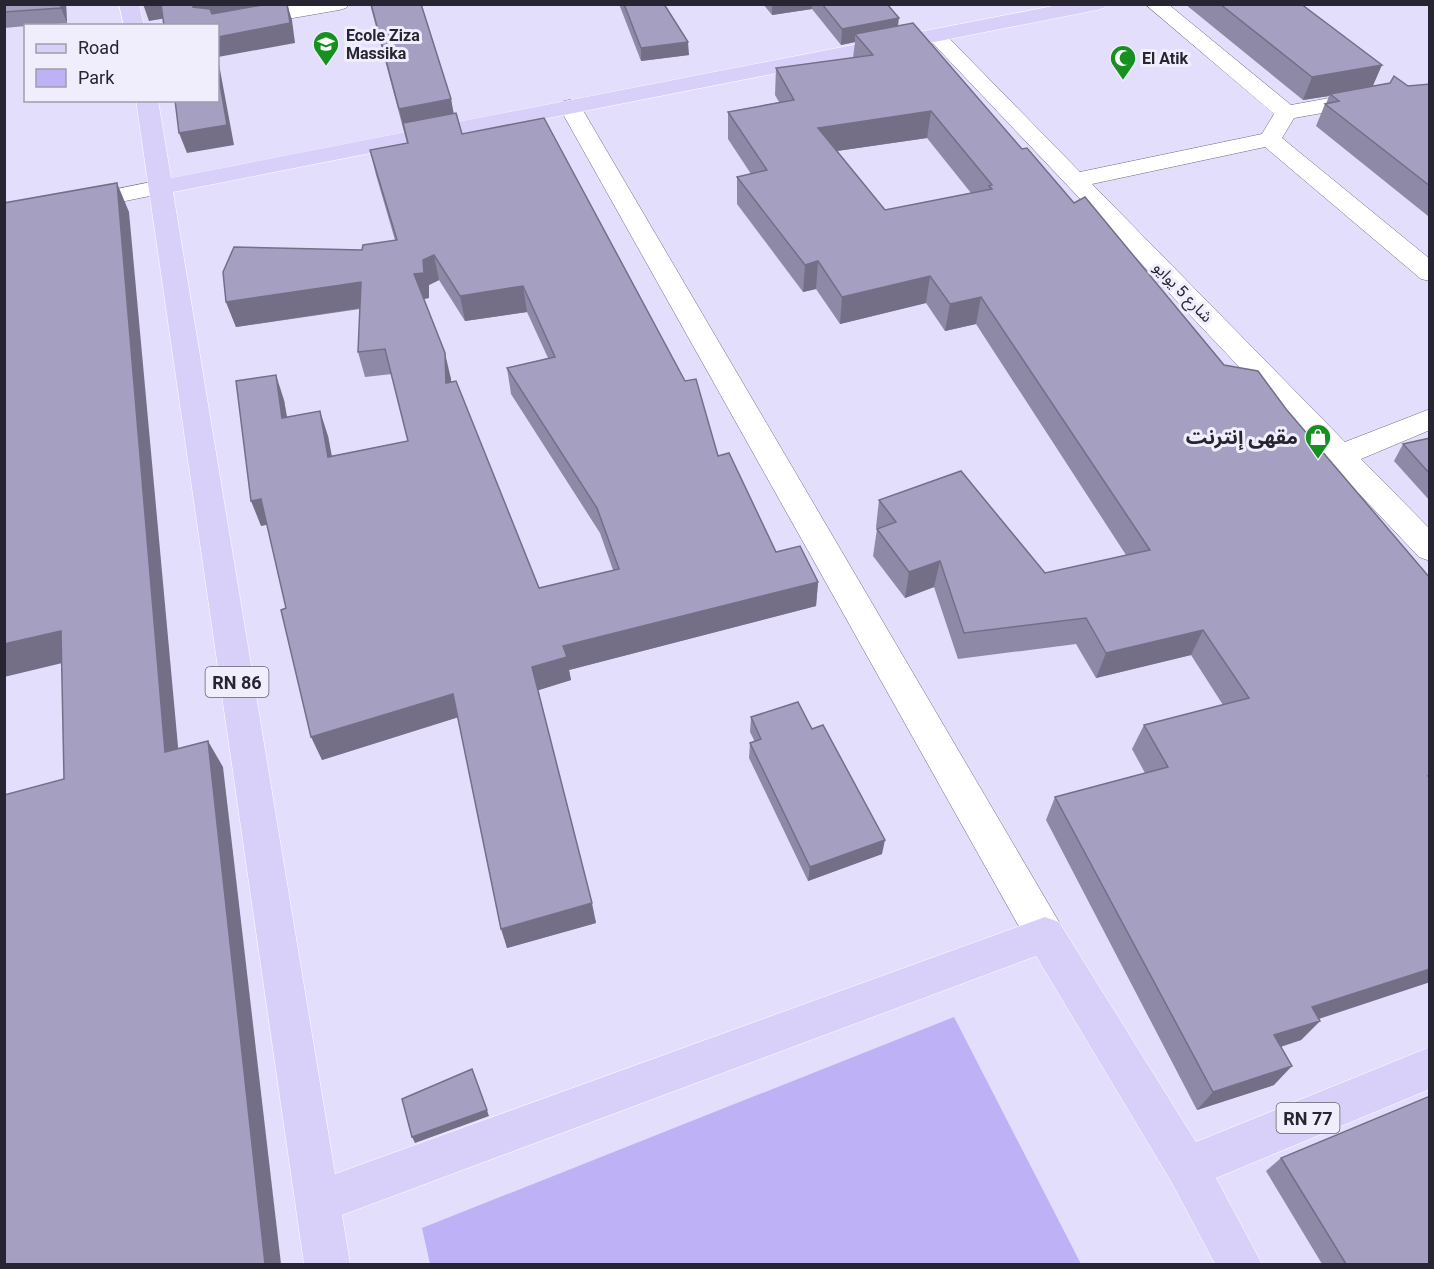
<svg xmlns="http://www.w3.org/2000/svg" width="1434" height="1269" viewBox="0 0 1434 1269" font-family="Roboto,'Noto Sans Arabic',sans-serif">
	<rect width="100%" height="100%" fill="#e3defb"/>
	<path fill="#bfb1f6" d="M 954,1017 L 1081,1264 L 430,1264 L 422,1228 Z"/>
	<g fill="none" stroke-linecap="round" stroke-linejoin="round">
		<g stroke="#6e6887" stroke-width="1">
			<g id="minor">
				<path d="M 300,4 L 349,4 L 346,8 L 339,10 L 218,31 L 218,26 L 201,26 L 204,22 L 211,20 Z"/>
				<path d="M 1145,4 L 1168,4 L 1291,105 L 1368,91 L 1376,93 L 1379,98 L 1376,103 L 1368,105 L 1294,118 L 1282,138 L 1430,259 L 1430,281 L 1421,279 L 1265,147 L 1092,184 L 1345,442 L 1430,409 L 1430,430 L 1361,459 L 1430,529 L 1430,561 L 1419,557 L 926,36 L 929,32 L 936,30 L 943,32 L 1080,172 L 1262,134 L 1274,114 Z"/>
				<path d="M 570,100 L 578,102 L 581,107 L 1059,922 L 1065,935 L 1059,948 L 1045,953 L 1031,948 L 559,107 L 562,102 Z"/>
				<path d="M 161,180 L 169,182 L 173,187 L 169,192 L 4,226 L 4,212 Z"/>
			</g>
		</g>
		<g stroke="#fff" stroke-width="1">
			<g id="major">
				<path d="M 119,4 L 139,4 L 144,26 L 124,26 Z"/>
				<path d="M 1063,4 L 1107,4 L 1104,8 L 1097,10 L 173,192 L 335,1174 L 1045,917 L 1059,922 L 1196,1142 L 1430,1047 L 1430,1089 L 1216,1178 L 1262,1264 L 1215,1264 L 1172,1183 L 1036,956 L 342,1215 L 350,1264 L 304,1264 L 136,100 L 158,100 L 171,178 Z"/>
			</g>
		</g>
		<use href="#minor" fill="#fff" fill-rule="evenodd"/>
		<use href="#major" fill="#d9d0f9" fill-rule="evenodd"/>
	</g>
	<g fill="#8e89a6" fill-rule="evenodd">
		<path d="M 4,4 L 66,4 L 67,23 L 26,26 L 4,28 Z"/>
		<path d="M 370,4 L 421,4 L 451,99 L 453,113 L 462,134 L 718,456 L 776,552 L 818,582 L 816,606 L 569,670 L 571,680 L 538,690 L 596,923 L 507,948 L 458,717 L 322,760 L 267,524 L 261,526 L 284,400 L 287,417 L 328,436 L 332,456 L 408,441 L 392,374 L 365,377 L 358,352 L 360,309 L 236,327 L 226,302 L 362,250 L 395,240 L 376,175 L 370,150 L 407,143 ZM 439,280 L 465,321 L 527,312 L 548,358 L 507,368 L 511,394 L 600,533 L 613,570 L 539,588 L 451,382 L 451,379 L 424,299 L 429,298 L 429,285 Z"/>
		<path d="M 619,4 L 664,4 L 689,55 L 641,61 Z"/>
		<path d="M 763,4 L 887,4 L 898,26 L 1022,149 L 1074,203 L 1224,365 L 1286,409 L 1430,578 L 1430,982 L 1319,1019 L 1320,1021 L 1301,1040 L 1281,1047 L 1274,1085 L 1197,1110 L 1046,820 L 1055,797 L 1145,773 L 1132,749 L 1144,725 L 1223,705 L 1191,655 L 1096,678 L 1076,644 L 958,659 L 934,587 L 905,598 L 873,556 L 877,529 L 876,527 L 879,500 L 1045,573 L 1126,555 L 976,324 L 945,331 L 926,303 L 840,324 L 816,289 L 803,292 L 737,204 L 737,177 L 751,174 L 728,139 L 728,112 L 779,102 L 775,95 L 776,68 L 853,58 L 855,42 L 841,45 L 812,9 L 772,15 ZM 927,138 L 971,193 L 885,210 L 837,151 Z"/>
		<path d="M 1185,4 L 1301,4 L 1373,86 L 1408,86 L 1430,84 L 1430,215 L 1428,216 L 1316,126 L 1325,104 L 1326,104 L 1329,96 L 1303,100 Z"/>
		<path d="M 1430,438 L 1430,501 L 1394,461 L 1403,444 Z"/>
		<path d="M 751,717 L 812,729 L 882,854 L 808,881 L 749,758 L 750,743 L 755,742 L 750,732 Z"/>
		<path d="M 1281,1158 L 1430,1264 L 1322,1264 L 1266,1171 Z"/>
	</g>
	<g fill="#746f87">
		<path d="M 61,4 L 66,4 L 67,23 L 61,8 Z"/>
		<path d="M 143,4 L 163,4 L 167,18 L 149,21 Z"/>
		<path d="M 194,4 L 285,4 L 210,18 L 193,7 Z"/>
		<path d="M 287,4 L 292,20 L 295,43 L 218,57 L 218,37 Z"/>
		<path d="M 772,4 L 812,4 L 812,9 L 772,15 Z"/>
		<path d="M 899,18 L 897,34 L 855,34 L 855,42 L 841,45 L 842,29 Z"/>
		<path d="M 688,42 L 689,55 L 641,61 L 641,48 Z"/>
		<path d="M 218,59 L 234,145 L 187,153 L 179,133 L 218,72 Z"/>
		<path d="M 1382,65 L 1372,88 L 1330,94 L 1329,96 L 1303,100 L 1312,77 Z"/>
		<path d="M 451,99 L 455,120 L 404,130 L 399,109 Z"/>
		<path d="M 931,111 L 927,138 L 816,154 L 818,128 Z"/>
		<path d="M 117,183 L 129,212 L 181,779 L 165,752 Z"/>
		<path d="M 434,255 L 439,280 L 429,285 L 429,298 L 419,300 L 414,274 L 423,260 Z"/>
		<path d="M 818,261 L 816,289 L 803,292 L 805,265 Z"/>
		<path d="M 930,276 L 926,303 L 840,324 L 842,297 Z"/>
		<path d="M 361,282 L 368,307 L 236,327 L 226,302 Z"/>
		<path d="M 523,286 L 527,312 L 465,321 L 460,296 Z"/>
		<path d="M 981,297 L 976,324 L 945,331 L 950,304 Z"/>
		<path d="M 445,353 L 451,379 L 452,408 L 446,383 Z"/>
		<path d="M 276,375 L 284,400 L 291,443 L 282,418 Z"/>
		<path d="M 320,411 L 328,436 L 336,482 L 328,457 Z"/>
		<path d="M 261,499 L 271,524 L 261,526 L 251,501 Z"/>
		<path d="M 940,561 L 934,587 L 905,598 L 909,572 Z"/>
		<path d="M 818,582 L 816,606 L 569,670 L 571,680 L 536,691 L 532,667 L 563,646 Z"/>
		<path d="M 1203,630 L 1191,655 L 1096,678 L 1106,653 Z"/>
		<path d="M 61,631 L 79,659 L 4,677 L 4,644 Z"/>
		<path d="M 453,694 L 459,717 L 322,760 L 311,737 Z"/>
		<path d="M 208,741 L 223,767 L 281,1264 L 265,1264 Z"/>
		<path d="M 885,840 L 882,854 L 808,881 L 810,867 Z"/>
		<path d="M 592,903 L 596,923 L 507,948 L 501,929 Z"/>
		<path d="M 1430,969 L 1430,982 L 1293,1027 L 1312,1007 Z"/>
		<path d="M 1320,1021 L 1301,1040 L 1257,1054 L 1274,1035 Z"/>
		<path d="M 1292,1066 L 1274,1085 L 1197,1110 L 1213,1092 Z"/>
		<path d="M 472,1069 L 489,1116 L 415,1143 L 412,1137 Z"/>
	</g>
	<g fill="#a59fc1" stroke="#746f87" stroke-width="1.5" fill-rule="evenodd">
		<path d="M 4,4 L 61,4 L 61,8 L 4,12 Z"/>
		<path d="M 161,4 L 194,4 L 193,7 L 210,9 L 212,14 L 267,4 L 287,4 L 290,23 L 218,37 L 218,26 L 164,26 Z"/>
		<path d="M 371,4 L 421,4 L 451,99 L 399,109 Z"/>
		<path d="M 624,4 L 664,4 L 688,42 L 641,48 Z"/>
		<path d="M 822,4 L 887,4 L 899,18 L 842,29 Z"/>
		<path d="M 1220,4 L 1301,4 L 1382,65 L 1312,77 Z"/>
		<path d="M 913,23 L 1022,149 L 1027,148 L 1074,203 L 1085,197 L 1224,365 L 1258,371 L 1286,409 L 1430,578 L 1430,776 L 1428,776 L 1430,779 L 1430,969 L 1312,1007 L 1320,1021 L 1274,1035 L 1292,1066 L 1213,1092 L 1055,797 L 1168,767 L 1144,725 L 1249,698 L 1203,630 L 1106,653 L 1086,618 L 964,633 L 940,561 L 909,572 L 877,529 L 896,522 L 879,500 L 961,471 L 1045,573 L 1150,550 L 981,297 L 950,304 L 930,276 L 842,297 L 818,261 L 805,265 L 737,177 L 767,170 L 728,112 L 794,100 L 776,68 L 873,55 L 855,34 ZM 931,111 L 992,185 L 989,186 L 992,189 L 885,210 L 818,128 Z"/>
		<path d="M 218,72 L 227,125 L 179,133 L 175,100 L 218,100 Z"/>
		<path d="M 1394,76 L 1408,86 L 1430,84 L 1430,186 L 1325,104 L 1339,101 L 1330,94 L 1390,83 Z"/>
		<path d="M 456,113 L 462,134 L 544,118 L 685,381 L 696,379 L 718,456 L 729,453 L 776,552 L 800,546 L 818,582 L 563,646 L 567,657 L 532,667 L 592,903 L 501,929 L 453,694 L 311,737 L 281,610 L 286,608 L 261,499 L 251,501 L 236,381 L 276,375 L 282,418 L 320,411 L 328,457 L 408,441 L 385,349 L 358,352 L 361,282 L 226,302 L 223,272 L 234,247 L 362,250 L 363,245 L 397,240 L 370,150 L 408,143 L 403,123 ZM 434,255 L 460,296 L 523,286 L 555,357 L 507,368 L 597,508 L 619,569 L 539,588 L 456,381 L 446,383 L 445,353 L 414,274 L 424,273 L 423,260 Z"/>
		<path d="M 117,183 L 165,752 L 208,741 L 265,1264 L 4,1264 L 4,795 L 64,779 L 61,631 L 4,644 L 4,203 Z"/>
		<path d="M 1430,438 L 1430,474 L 1403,444 Z"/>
		<path d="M 798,702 L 812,729 L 823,725 L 885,840 L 810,867 L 750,743 L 761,739 L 751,717 Z"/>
		<path d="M 472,1069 L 487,1110 L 412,1137 L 402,1099 Z"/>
		<path d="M 1430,1096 L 1430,1264 L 1346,1264 L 1281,1158 Z"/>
	</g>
	<defs>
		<g id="school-pin" transform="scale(1.35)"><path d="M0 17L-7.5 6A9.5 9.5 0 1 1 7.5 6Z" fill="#16911f" stroke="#f0edfc"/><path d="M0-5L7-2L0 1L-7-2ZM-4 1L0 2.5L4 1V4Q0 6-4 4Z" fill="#fff"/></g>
		<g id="mosque-pin" transform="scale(1.35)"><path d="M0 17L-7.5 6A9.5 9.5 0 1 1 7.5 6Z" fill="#16911f" stroke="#f0edfc"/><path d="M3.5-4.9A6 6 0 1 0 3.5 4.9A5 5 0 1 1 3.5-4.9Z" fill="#fff"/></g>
		<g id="shop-pin" transform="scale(1.35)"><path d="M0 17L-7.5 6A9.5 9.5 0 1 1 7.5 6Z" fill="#16911f" stroke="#f0edfc"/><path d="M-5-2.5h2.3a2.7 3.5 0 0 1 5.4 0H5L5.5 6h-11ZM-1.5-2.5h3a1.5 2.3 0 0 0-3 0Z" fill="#fff"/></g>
	</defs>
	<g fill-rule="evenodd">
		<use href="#school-pin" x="326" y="44"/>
		<use href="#mosque-pin" x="1123" y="58"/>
		<use href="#shop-pin" x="1318" y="437"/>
	</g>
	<g text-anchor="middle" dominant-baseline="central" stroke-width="6" stroke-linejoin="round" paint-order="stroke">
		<g font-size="16" font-weight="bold" fill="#282532" stroke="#f0edfc" text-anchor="start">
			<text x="346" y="35">Ecole Ziza<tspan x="346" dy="18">Massika</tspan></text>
			<text x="1142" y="58">El Atik</text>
		</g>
		<g font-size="16" fill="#282532" stroke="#f0edfc">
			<text transform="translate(1183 292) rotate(46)">شارع 5 يوايو</text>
		</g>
		<g fill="#f0edfc" stroke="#64616f" stroke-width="1.5">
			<rect x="205.5" y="667" width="63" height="30" rx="4.5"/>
			<rect x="1276.5" y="1103" width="63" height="30" rx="4.5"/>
		</g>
		<g font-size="18" font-weight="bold" fill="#282532">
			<text x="237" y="682">RN 86</text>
			<text x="1308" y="1118">RN 77</text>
		</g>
		<g font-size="20" font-weight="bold" fill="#282532" stroke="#f0edfc" text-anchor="end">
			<text x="1298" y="437">مقهى إنترنت</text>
		</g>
	</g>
	<rect width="1434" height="1269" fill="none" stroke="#282532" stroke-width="12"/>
	<rect x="24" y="24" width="195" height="78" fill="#f0edfc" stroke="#a09dab" stroke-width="1.5"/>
	<rect x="36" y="44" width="30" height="9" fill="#d9d0f9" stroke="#a09dab" stroke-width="1.5"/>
	<text x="78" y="54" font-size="18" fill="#282532">Road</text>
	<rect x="36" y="69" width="30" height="18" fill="#bfb1f6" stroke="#a09dab" stroke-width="1.5"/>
	<text x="78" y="84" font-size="18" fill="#282532">Park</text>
</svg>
